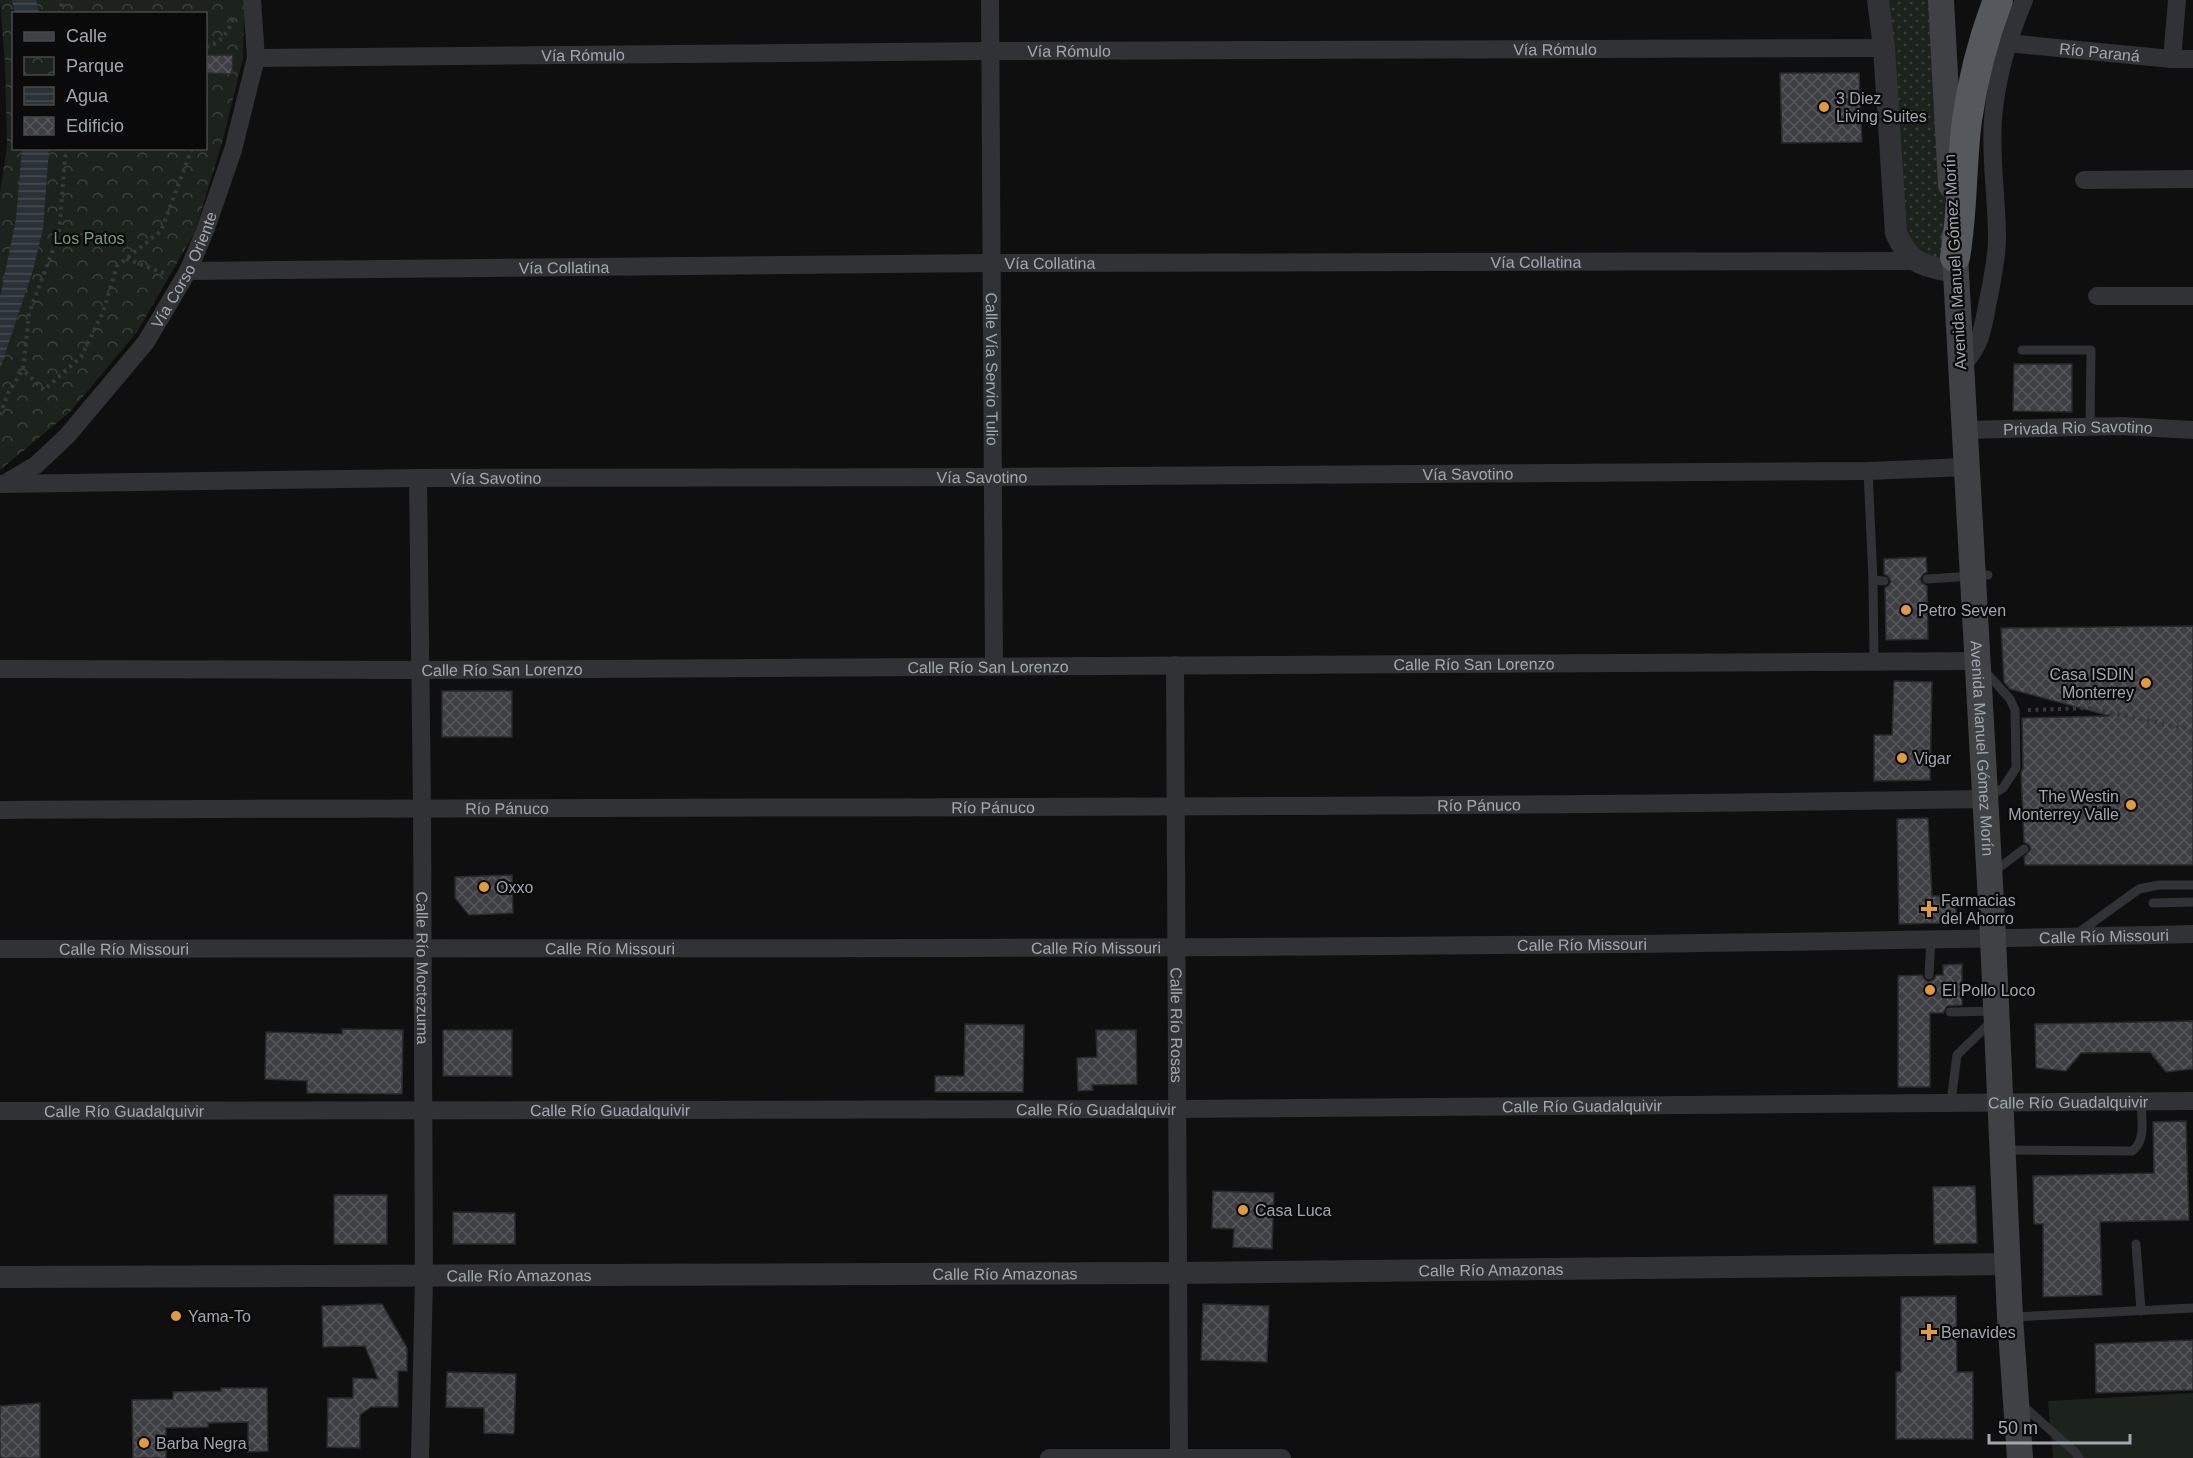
<svg xmlns="http://www.w3.org/2000/svg" width="2193" height="1458" viewBox="0 0 2193 1458" font-family="Helvetica,sans-serif">
	<defs>
		<pattern id="grass-dots" width="8" height="8" patternUnits="userSpaceOnUse" patternTransform="scale(1.5)"><rect width="8" height="8" fill="#1c231c"/><path d="M2 2h.1M6 6h.1" fill="none" stroke="#3a403a" stroke-width="1.8" stroke-linecap="round"/></pattern>
		<pattern id="park-crowns" width="20" height="18" patternUnits="userSpaceOnUse" patternTransform="scale(1.5)"><rect width="20" height="18" fill="#1c231c"/><path d="M2 6a3 3 0 1 1 6 0M12 15a3 3 0 1 1 6 0" fill="none" stroke="#3a403a"/></pattern>
		<pattern id="water-rules" width="6" height="5" patternUnits="userSpaceOnUse" patternTransform="scale(1.5)"><rect width="6" height="5" fill="#2a3238"/><path d="M0 2.5h6" fill="none" stroke="#464d52"/></pattern>
		<pattern id="building-cross-hatch" width="8" height="8" patternUnits="userSpaceOnUse" patternTransform="scale(1.5)"><rect width="8" height="8" fill="#3e3f43"/><path d="M0 0l8 8M0 8l8-8" fill="none" stroke="#57585c"/></pattern>
	</defs>
	<rect width="100%" height="100%" fill="#0f0f10"/>
	<path fill="url(#grass-dots)" d="M 1875,0 L 1941,0 L 1956,273 L 1913,261 L 1896,233 Z"/>
	<path fill="url(#park-crowns)" fill-rule="evenodd" d="M 0,0 L 243,0 L 244,7 L 243,58 L 223,139 L 195,232 L 137,332 L 70,412 L 0,470 L 0,193 L 7,146 L 5,64 ZM 14,14 L 206,14 L 206,148 L 14,148 Z"/>
	<path fill="#1c231c" d="M 2193,1393 L 2193,1458 L 2053,1458 L 2048,1401 Z"/>
	<g fill="url(#water-rules)">
		<path d="M 12,0 L 36,0 L 39,13 L 15,13 Z"/>
		<path d="M 22,149 L 49,149 L 43,229 L 33,270 L 0,369 L 0,297 L 16,219 Z"/>
	</g>
	<g fill="url(#building-cross-hatch)" stroke="#292a2c" stroke-width="1.5">
		<path d="M 206,55 L 233,55 L 232,74 L 206,73 Z"/>
		<path d="M 1780,73 L 1859,73 L 1862,142 L 1782,143 Z"/>
		<path d="M 2014,364 L 2072,364 L 2072,412 L 2013,411 Z"/>
		<path d="M 1926,557 L 1927,572 L 1923,574 L 1920,579 L 1922,583 L 1927,586 L 1928,639 L 1886,640 L 1885,588 L 1889,585 L 1891,581 L 1888,576 L 1884,574 L 1884,559 Z"/>
		<path d="M 2193,626 L 2193,865 L 2025,865 L 2024,857 L 2031,849 L 2029,845 L 2024,842 L 2021,773 L 2023,768 L 2022,718 L 2110,716 L 2010,689 L 2004,682 L 2001,628 Z"/>
		<path d="M 1894,681 L 1932,682 L 1930,780 L 1874,781 L 1874,735 L 1892,735 Z"/>
		<rect x="442" y="691" width="70" height="46"/>
		<path d="M 1928,818 L 1932,896 L 1956,896 L 1956,913 L 1947,923 L 1899,924 L 1897,819 Z"/>
		<path d="M 512,875 L 513,913 L 469,915 L 455,898 L 455,877 Z"/>
		<path d="M 1962,964 L 1962,1005 L 1947,1006 L 1943,1013 L 1930,1013 L 1930,1087 L 1898,1087 L 1898,976 L 1922,975 L 1925,980 L 1929,982 L 1934,979 L 1936,975 L 1943,975 L 1943,965 Z"/>
		<path d="M 2193,1021 L 2193,1069 L 2166,1072 L 2150,1052 L 2081,1053 L 2066,1071 L 2036,1068 L 2035,1024 Z"/>
		<path d="M 965,1024 L 1024,1025 L 1023,1092 L 935,1092 L 935,1076 L 964,1076 Z"/>
		<path d="M 342,1029 L 403,1030 L 402,1094 L 307,1093 L 307,1081 L 265,1079 L 266,1032 L 342,1034 Z"/>
		<rect x="443" y="1030" width="69" height="46"/>
		<path d="M 1096,1030 L 1136,1030 L 1137,1084 L 1092,1085 L 1093,1090 L 1078,1091 L 1077,1058 L 1097,1057 Z"/>
		<path d="M 2186,1121 L 2189,1220 L 2100,1222 L 2102,1295 L 2043,1297 L 2043,1224 L 2034,1224 L 2033,1176 L 2154,1173 L 2153,1122 Z"/>
		<path d="M 1975,1186 L 1977,1243 L 1934,1244 L 1933,1187 Z"/>
		<path d="M 1213,1191 L 1274,1193 L 1272,1249 L 1233,1247 L 1234,1229 L 1212,1228 Z"/>
		<rect x="334" y="1195" width="53" height="49"/>
		<path d="M 453,1212 L 515,1213 L 515,1244 L 453,1244 Z"/>
		<path d="M 1956,1296 L 1957,1372 L 1973,1372 L 1973,1439 L 1896,1439 L 1896,1372 L 1901,1372 L 1901,1297 Z"/>
		<path d="M 382,1304 L 407,1348 L 407,1371 L 398,1371 L 398,1407 L 371,1407 L 360,1415 L 360,1448 L 327,1447 L 328,1398 L 353,1398 L 353,1378 L 378,1379 L 365,1346 L 323,1347 L 322,1306 Z"/>
		<path d="M 1203,1304 L 1269,1306 L 1267,1362 L 1201,1360 Z"/>
		<path d="M 2193,1340 L 2193,1390 L 2096,1393 L 2095,1344 Z"/>
		<path d="M 447,1372 L 516,1374 L 514,1434 L 484,1433 L 484,1408 L 446,1407 Z"/>
		<path d="M 221,1388 L 267,1388 L 268,1451 L 248,1452 L 248,1422 L 208,1423 L 208,1427 L 166,1428 L 166,1458 L 133,1458 L 132,1400 L 173,1399 L 173,1392 L 221,1391 Z"/>
		<path d="M 40,1403 L 40,1458 L 0,1458 L 0,1406 Z"/>
	</g>
	<g fill="none" stroke-linecap="round" stroke-linejoin="round">
		<g stroke="#37393c" stroke-width="4" stroke-dasharray="3 4.5" stroke-linecap="butt">
			<path d="M 60,14 L 62,0"/>
			<path d="M 206,47 C 223,42 228,32 234,16"/>
			<path d="M 12,56 L 14,56"/>
			<path d="M 70,148 L 65,157 L 59,234 L 29,313 L 23,370 L 44,390 L 81,357 L 103,312 L 117,266 L 161,231 L 192,148"/>
			<path d="M 126,259 L 166,274"/>
			<path d="M 0,415 L 8,393 L 23,370"/>
			<path d="M 2028,710 L 2089,708 L 2193,730"/>
		</g>
		<g stroke="#313235" stroke-width="9">
			<path d="M 2022,350 L 2091,350 L 2090,427"/>
			<path d="M 1868,471 L 1873,580 L 1884,581"/>
			<path d="M 1927,579 L 1988,575"/>
			<path d="M 1873,580 L 1874,661"/>
			<path d="M 1984,670 L 2010,699 L 2015,710 L 2016,768 L 2003,788 L 1987,798"/>
			<path d="M 1992,873 L 2024,849"/>
			<path d="M 2153,903 L 2193,902"/>
			<path d="M 2078,933 L 2139,889 L 2159,885 L 2193,885"/>
			<path d="M 1929,975 L 1931,939"/>
			<path d="M 1950,1012 L 1995,1011"/>
			<path d="M 1951,1102 L 1957,1055 L 1992,1021"/>
			<path d="M 2005,1150 L 2132,1151 C 2147,1141 2141,1116 2141,1101"/>
			<path d="M 2136,1244 L 2141,1311"/>
			<path d="M 2013,1317 L 2193,1308"/>
			<path d="M 2021,1404 L 2075,1452 L 2079,1458"/>
		</g>
		<g stroke="#313235" stroke-width="18">
			<path id="s1" d="M 990,0 L 994,665"/>
			<path id="s2" d="M 2007,43 L 2172,59 L 2193,59"/>
			<path id="s3" d="M 256,58 L 990,51 L 1884,48"/>
			<path d="M 2172,59 L 2177,0"/>
			<path d="M 2084,180 L 2193,179"/>
			<path id="s4" d="M 188,271 L 991,263 L 1913,261"/>
			<path d="M 2097,296 L 2193,296"/>
			<path d="M 1961,367 C 1982,344 1982,331 1988,301 C 1992,281 1997,258 1997,238 C 1997,198 1990,158 1993,119 C 1996,78 2008,38 2024,0"/>
			<path id="s5" d="M 1964,430 L 2121,426 L 2193,430"/>
			<path id="s6" d="M 418,478 L 422,807 L 424,1277 L 420,1458"/>
			<path id="s7" d="M 6,483 L 36,465 L 67,436 L 146,342 L 188,271 L 205,231 L 233,150 L 256,58 L 252,0"/>
			<path id="s8" d="M 0,484 L 418,478 L 993,477 L 1868,471 L 1966,467"/>
			<path id="s9" d="M 1175,665 L 1179,1458"/>
			<path id="s10" d="M 0,669 L 421,670 L 1977,661"/>
			<path id="s11" d="M 0,810 C 662,806 1323,810 1985,799"/>
			<path id="s12" d="M 0,949 C 731,947 1462,952 2193,934"/>
			<path id="s13" d="M 0,1111 L 1178,1109 L 2193,1101"/>
			<path d="M 1049,1458 L 1282,1458"/>
		</g>
		<g stroke="#313235" stroke-width="22">
			<path d="M 1878,0 L 1884,48 L 1896,233 C 1911,267 1923,264 1956,273"/>
			<path id="s14" d="M 0,1277 L 1178,1273 L 2009,1264"/>
		</g>
		<g stroke="#3f4145" stroke-width="26">
			<path d="M 1941,0 L 1951,185"/>
			<path id="s15" d="M 1954,237 L 1993,938 L 2010,1317 L 2020,1458"/>
		</g>
		<path stroke="#55585d" stroke-width="30" d="M 1955,257 C 1963,212 1961,165 1967,120 C 1973,78 1983,39 1998,0"/>
	</g>
	<g fill="#e29b36" stroke="#0a0a0b" stroke-width="2">
		<circle cx="1824" cy="107" r="6"/>
		<circle cx="1906" cy="610" r="6"/>
		<circle cx="2146" cy="683" r="6"/>
		<circle cx="1902" cy="758" r="6"/>
		<circle cx="2131" cy="805" r="6"/>
		<circle cx="484" cy="887" r="6"/>
		<path d="M1926 900h6v6h6v6h-6v6h-6v-6h-6v-6h6z"/>
		<circle cx="1930" cy="990" r="6"/>
		<circle cx="1243" cy="1210" r="6"/>
		<circle cx="176" cy="1316" r="6"/>
		<path d="M1926 1323h6v6h6v6h-6v6h-6v-6h-6v-6h6z"/>
		<circle cx="144" cy="1443" r="6"/>
	</g>
	<g text-anchor="middle" dominant-baseline="central" stroke-width="4.5" stroke-linejoin="round" paint-order="stroke">
		<g font-size="16" fill="#a1a7b0" stroke="#0a0a0b">
			<text stroke="none"><textPath href="#s3" startOffset="1299">Vía Rómulo</textPath></text>
			<text stroke="none"><textPath href="#s3" startOffset="813">Vía Rómulo</textPath></text>
			<text stroke="none"><textPath href="#s2" startOffset="93">Río Paraná</textPath></text>
			<text stroke="none"><textPath href="#s3" startOffset="327">Vía Rómulo</textPath></text>
			<text stroke="none"><textPath href="#s4" startOffset="1348">Vía Collatina</textPath></text>
			<text transform="translate(1955 262) rotate(-93)">Avenida Manuel Gómez Morín</text>
			<text stroke="none"><textPath href="#s4" startOffset="862">Vía Collatina</textPath></text>
			<text stroke="none"><textPath href="#s4" startOffset="376">Vía Collatina</textPath></text>
			<text stroke="none"><textPath href="#s7" startOffset="282">Vía Corso Oriente</textPath></text>
			<text stroke="none"><textPath href="#s1" startOffset="369">Calle Vía Servio Tulio</textPath></text>
			<text stroke="none"><textPath href="#s5" startOffset="114">Privada Rio Savotino</textPath></text>
			<text stroke="none"><textPath href="#s8" startOffset="1468">Vía Savotino</textPath></text>
			<text stroke="none"><textPath href="#s8" startOffset="982">Vía Savotino</textPath></text>
			<text stroke="none"><textPath href="#s8" startOffset="496">Vía Savotino</textPath></text>
			<text stroke="none"><textPath href="#s10" startOffset="1474">Calle Río San Lorenzo</textPath></text>
			<text stroke="none"><textPath href="#s10" startOffset="988">Calle Río San Lorenzo</textPath></text>
			<text stroke="none"><textPath href="#s10" startOffset="502">Calle Río San Lorenzo</textPath></text>
			<text stroke="none"><textPath href="#s15" startOffset="512">Avenida Manuel Gómez Morín</textPath></text>
			<text stroke="none"><textPath href="#s11" startOffset="1479">Río Pánuco</textPath></text>
			<text stroke="none"><textPath href="#s11" startOffset="507">Río Pánuco</textPath></text>
			<text stroke="none"><textPath href="#s11" startOffset="993">Río Pánuco</textPath></text>
			<text stroke="none"><textPath href="#s12" startOffset="2104">Calle Río Missouri</textPath></text>
			<text stroke="none"><textPath href="#s12" startOffset="1582">Calle Río Missouri</textPath></text>
			<text stroke="none"><textPath href="#s12" startOffset="1096">Calle Río Missouri</textPath></text>
			<text stroke="none"><textPath href="#s12" startOffset="610">Calle Río Missouri</textPath></text>
			<text stroke="none"><textPath href="#s12" startOffset="124">Calle Río Missouri</textPath></text>
			<text stroke="none"><textPath href="#s6" startOffset="490">Calle Río Moctezuma</textPath></text>
			<text stroke="none"><textPath href="#s9" startOffset="360">Calle Río Rosas</textPath></text>
			<text stroke="none"><textPath href="#s13" startOffset="2068">Calle Río Guadalquivir</textPath></text>
			<text stroke="none"><textPath href="#s13" startOffset="1582">Calle Río Guadalquivir</textPath></text>
			<text stroke="none"><textPath href="#s13" startOffset="1096">Calle Río Guadalquivir</textPath></text>
			<text stroke="none"><textPath href="#s13" startOffset="610">Calle Río Guadalquivir</textPath></text>
			<text stroke="none"><textPath href="#s13" startOffset="124">Calle Río Guadalquivir</textPath></text>
			<text stroke="none"><textPath href="#s14" startOffset="1491">Calle Río Amazonas</textPath></text>
			<text stroke="none"><textPath href="#s14" startOffset="1005">Calle Río Amazonas</textPath></text>
			<text stroke="none"><textPath href="#s14" startOffset="519">Calle Río Amazonas</textPath></text>
		</g>
		<g font-size="16" fill="#a1a7b0" stroke="#0a0a0b" text-anchor="start">
			<text x="1836" y="98">3 Diez<tspan x="1836" dy="18">Living Suites</tspan></text>
			<text x="1918" y="610">Petro Seven</text>
			<text x="2134" y="674" text-anchor="end">Casa ISDIN<tspan x="2134" dy="18">Monterrey</tspan></text>
			<text x="1914" y="758">Vigar</text>
			<text x="2119" y="796" text-anchor="end">The Westin<tspan x="2119" dy="18">Monterrey Valle</tspan></text>
			<text x="496" y="887">Oxxo</text>
			<text x="1941" y="900">Farmacias<tspan x="1941" dy="18">del Ahorro</tspan></text>
			<text x="1942" y="990">El Pollo Loco</text>
			<text x="1255" y="1210">Casa Luca</text>
			<text x="188" y="1316">Yama-To</text>
			<text x="1941" y="1332">Benavides</text>
			<text x="156" y="1443">Barba Negra</text>
		</g>
		<g font-size="16" fill="#7a9a7a" stroke="#0a0a0b">
			<text x="89" y="238">Los Patos</text>
		</g>
	</g>
	<rect x="12" y="12" width="195" height="138" fill="#0a0a0b" stroke="#46494d" stroke-width="1.5"/>
	<rect x="24" y="32" width="30" height="9" fill="#3f4145" stroke="#46494d" stroke-width="1.5"/>
	<text x="66" y="42" font-size="18" fill="#a1a7b0">Calle</text>
	<rect x="24" y="57" width="30" height="18" fill="url(#park-crowns)" stroke="#46494d" stroke-width="1.5"/>
	<text x="66" y="72" font-size="18" fill="#a1a7b0">Parque</text>
	<rect x="24" y="87" width="30" height="18" fill="url(#water-rules)" stroke="#46494d" stroke-width="1.5"/>
	<text x="66" y="102" font-size="18" fill="#a1a7b0">Agua</text>
	<rect x="24" y="117" width="30" height="18" fill="url(#building-cross-hatch)" stroke="#46494d" stroke-width="1.5"/>
	<text x="66" y="132" font-size="18" fill="#a1a7b0">Edificio</text>
	<path d="M1989 1434v9h141v-9" fill="none" stroke="#a1a7b0" stroke-width="3"/>
	<text x="1998" y="1434" font-size="18" fill="#a1a7b0" stroke="#0a0a0b" stroke-width="4.5" paint-order="stroke">50 m</text>
</svg>
